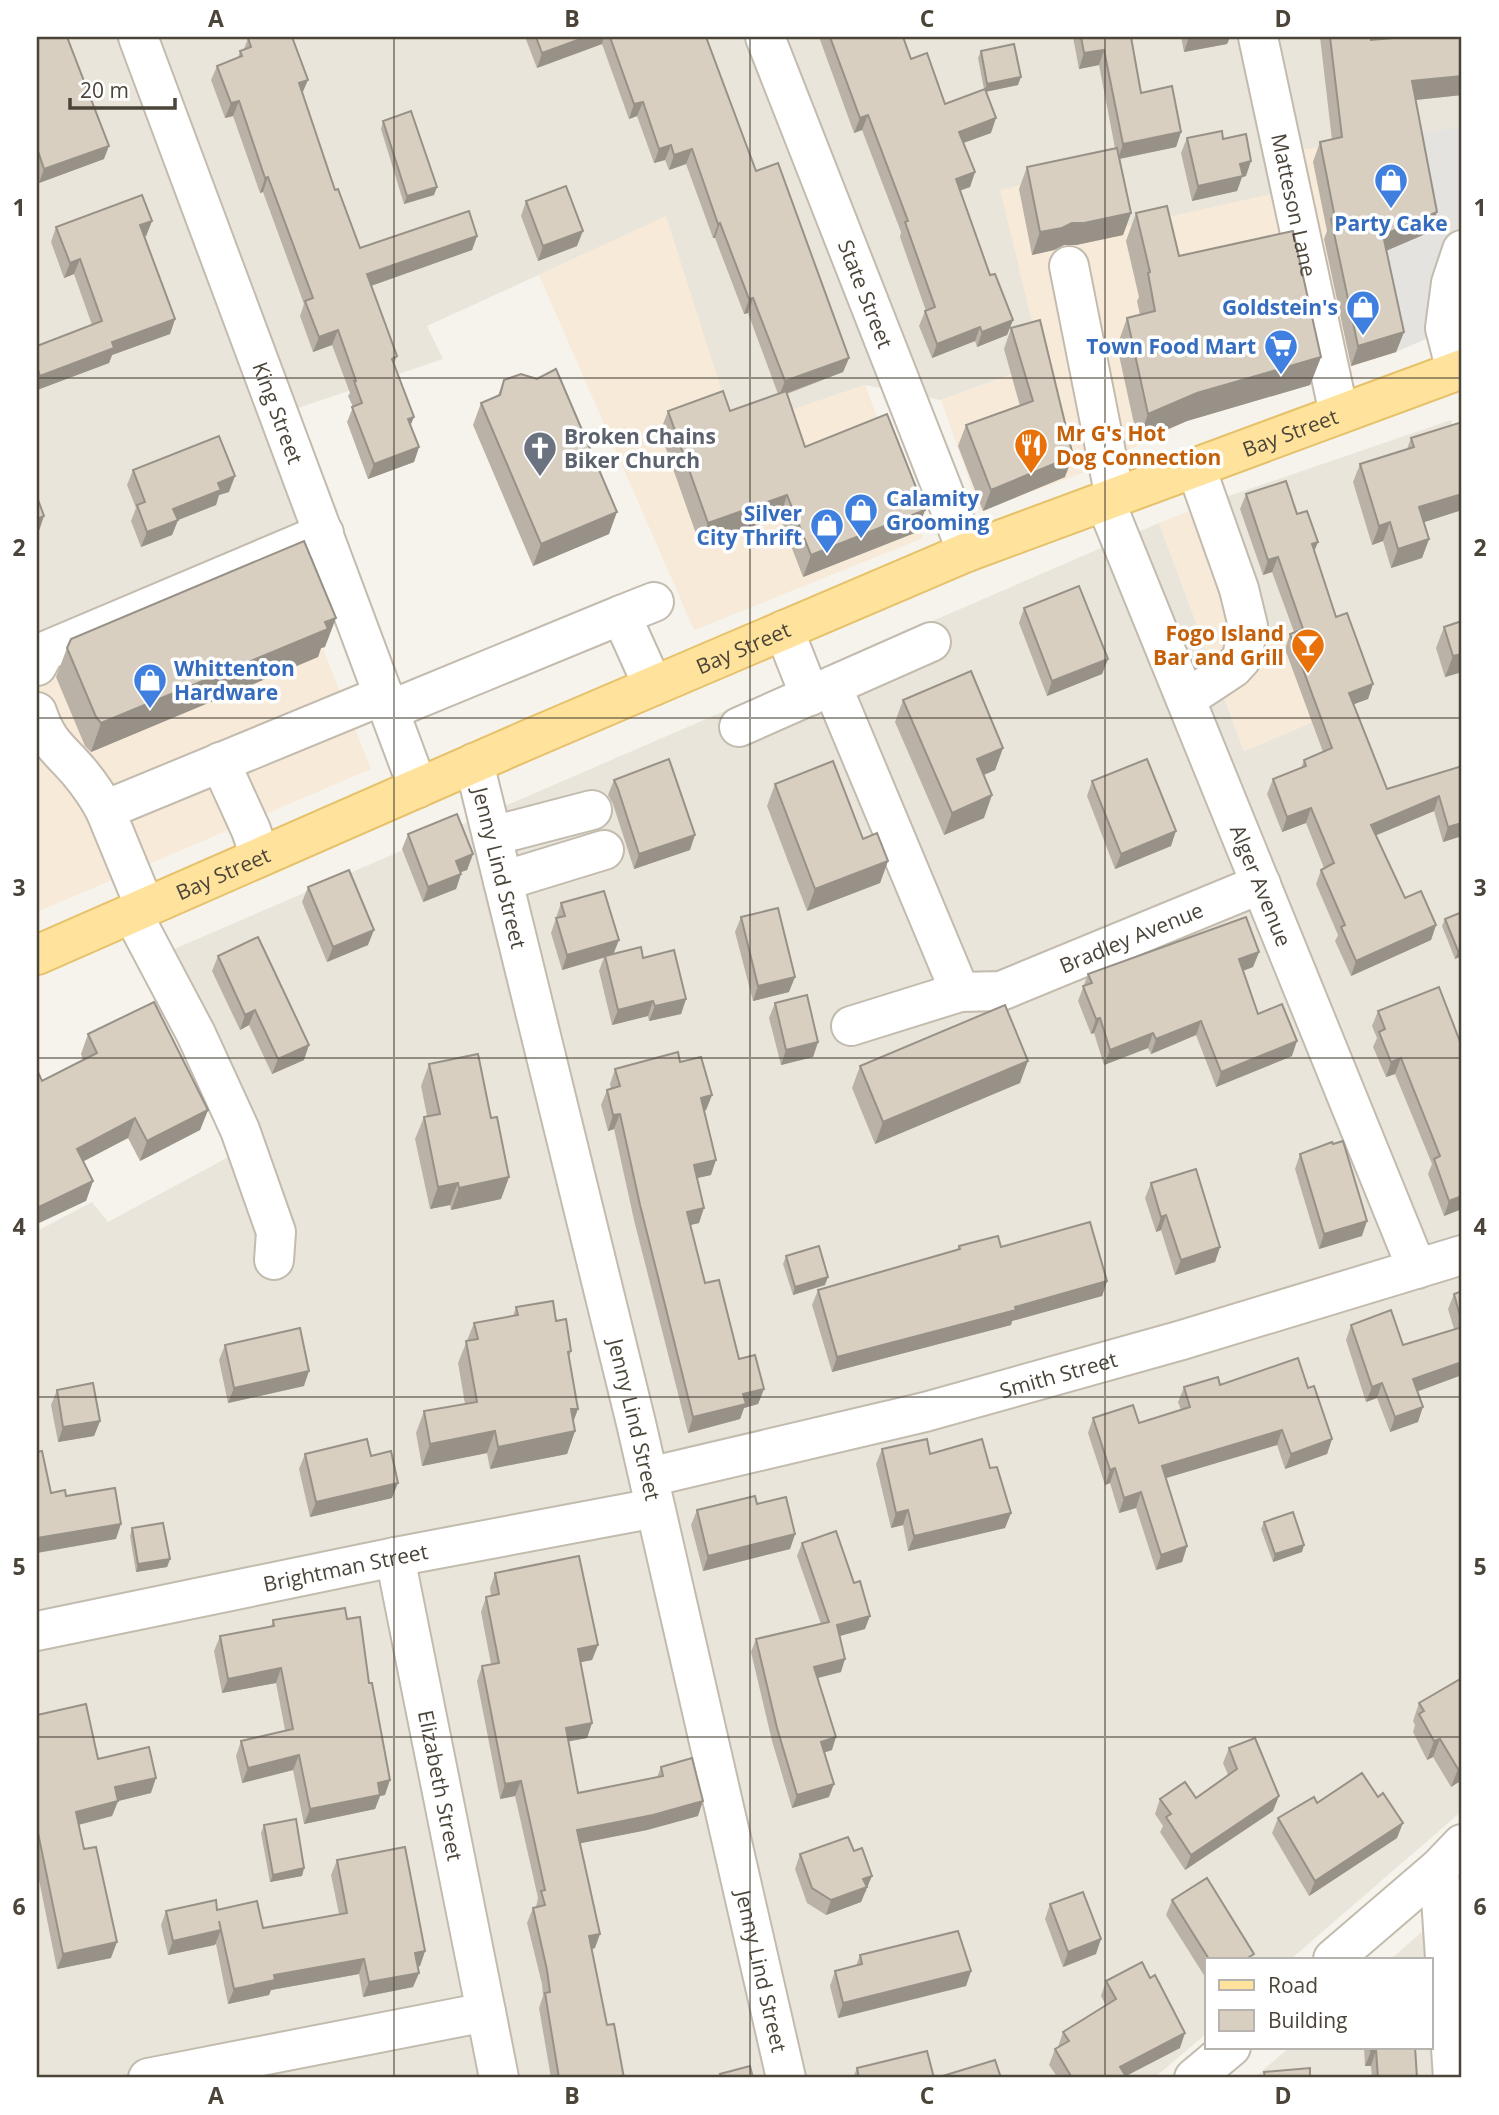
<svg xmlns="http://www.w3.org/2000/svg" width="1499" height="2115" viewBox="0 0 1499 2115" font-family="'Open Sans',sans-serif">
	<rect width="100%" height="100%" fill="#f6f3ec"/>
	<g fill="#eae5da">
		<path d="M 37,37 L 1462,37 L 1462,129 L 1411,133 L 1266,156 L 1271,194 L 1042,363 L 941,400 L 865,385 L 734,430 L 665,217 L 427,326 L 443,359 L 298,408 L 338,512 L 277,534 L 37,636 Z"/>
		<path d="M 1451,420 L 1462,454 L 1462,1811 L 1291,1959 L 1207,1959 L 1207,2033 L 1154,2078 L 37,2078 L 37,1231 L 92,1202 L 108,1222 L 234,1154 L 142,963 L 1159,523 L 1244,751 L 1368,699 L 1337,614 L 1264,639 L 1217,500 Z"/>
		<path d="M 1462,1897 L 1462,2078 L 1254,2078 L 1290,2047 L 1431,2047 L 1431,1959 L 1391,1959 Z"/>
	</g>
	<g fill="#f7ead8">
		<path d="M 1411,133 L 1396,352 L 1187,421 L 1085,472 L 980,511 L 941,400 L 1042,363 L 1000,190 L 1110,162 L 1127,226 L 1271,194 L 1266,156 Z"/>
		<path d="M 666,216 L 734,429 L 865,385 L 923,538 L 694,630 L 539,275 Z"/>
		<path d="M 1217,500 L 1264,639 L 1337,614 L 1368,699 L 1244,751 L 1159,523 Z"/>
		<path d="M 277,534 L 371,769 L 37,912 L 37,636 Z"/>
	</g>
	<path fill="#e5e3e0" d="M 1462,128 L 1462,323 L 1396,352 L 1376,255 L 1411,133 Z"/>
	<g fill="none" stroke-linecap="round" stroke-linejoin="round">
		<g stroke="#c2bbae" stroke-width="42">
			<g id="minor">
				<path id="s1" d="M 138,37 L 418,788"/>
				<path id="s2" d="M 765,37 L 967,552"/>
				<path id="s3" d="M 1258,37 L 1339,414"/>
				<path d="M 1069,266 L 1115,498"/>
				<path d="M 1456,371 L 1445,328 L 1451,283 L 1462,250"/>
				<path id="s4" d="M 1105,501 L 1417,1269"/>
				<path d="M 621,615 L 654,602"/>
				<path d="M 784,630 L 810,696"/>
				<path d="M 37,666 L 45,651 L 324,533"/>
				<path d="M 832,686 L 960,992"/>
				<path d="M 1186,699 L 1233,668 L 1242,658 L 1248,626 L 1239,589 L 1196,468"/>
				<path d="M 390,710 L 621,615 L 653,686"/>
				<path d="M 37,712 C 48,745 60,749 80,773 C 90,785 98,797 105,810"/>
				<path d="M 739,727 L 931,642"/>
				<path d="M 220,762 L 251,830 L 260,857"/>
				<path id="s5" d="M 474,763 L 636,1423 L 786,2078"/>
				<path d="M 492,836 L 592,810"/>
				<path d="M 503,881 L 604,850"/>
				<path d="M 145,907 L 105,810 L 384,695"/>
				<path d="M 132,913 L 196,1034 L 240,1130 L 276,1232 L 274,1260"/>
				<path id="s6" d="M 851,1026 L 960,992 L 1001,991 L 1261,884"/>
				<path id="s7" d="M 649,1477 L 925,1412 L 1182,1340 L 1462,1255"/>
				<path id="s8" d="M 395,1557 L 486,2012"/>
				<path id="s9" d="M 37,1631 L 395,1557 L 655,1508"/>
				<path d="M 1439,1868 L 1453,2078"/>
				<path d="M 1333,1959 L 1439,1868 L 1462,1844"/>
				<path d="M 148,2078 L 486,2012 L 499,2078"/>
				<path d="M 1194,2078 L 1231,2047"/>
			</g>
		</g>
		<g stroke="#e6c16a" stroke-width="42">
			<g id="major">
				<path id="s10" d="M 37,955 L 527,740 L 967,552 L 1462,369"/>
			</g>
		</g>
		<use href="#minor" stroke="#fff" stroke-width="38"/>
		<use href="#major" stroke="#ffe39c" stroke-width="38"/>
	</g>
	<g fill="#bab2a6">
		<path d="M 37,37 L 104,159 L 39,183 L 37,175 Z"/>
		<path d="M 525,37 L 706,37 L 756,171 L 849,358 L 843,372 L 787,394 L 805,447 L 925,510 L 917,532 L 803,577 L 780,517 L 700,545 L 660,432 L 668,411 L 730,411 L 778,394 L 748,313 L 744,314 L 715,238 L 713,238 L 686,164 L 669,170 L 665,160 L 654,163 L 637,116 L 629,119 L 602,44 L 537,68 Z"/>
		<path d="M 819,37 L 903,37 L 911,59 L 945,104 L 984,89 L 978,58 L 981,51 L 1018,85 L 986,92 L 991,133 L 964,143 L 975,172 L 970,187 L 960,190 L 990,275 L 1013,320 L 1007,335 L 977,347 L 975,341 L 932,358 L 919,326 L 925,311 L 926,311 L 900,237 L 901,232 L 862,130 L 854,133 Z"/>
		<path d="M 1073,37 L 1131,37 L 1141,93 L 1181,132 L 1176,147 L 1120,159 L 1131,213 L 1123,235 L 1076,245 L 1064,245 L 1054,250 L 1032,255 L 1019,189 L 1027,167 L 1115,148 L 1099,65 L 1079,69 Z"/>
		<path d="M 1181,37 L 1230,37 L 1227,44 L 1184,52 Z"/>
		<path d="M 1320,37 L 1371,37 L 1371,40 L 1462,95 L 1416,100 L 1430,232 L 1386,251 L 1404,332 L 1396,352 L 1351,366 L 1324,239 L 1327,231 L 1313,162 L 1320,142 L 1332,140 Z"/>
		<path d="M 248,38 L 303,94 L 335,190 L 360,248 L 477,236 L 472,250 L 371,286 L 397,356 L 394,364 L 414,417 L 410,425 L 419,447 L 414,462 L 368,479 L 347,422 L 353,407 L 348,396 L 350,393 L 332,345 L 313,352 L 300,316 L 304,304 L 263,192 L 260,193 L 233,116 L 225,118 L 211,80 L 217,66 L 238,58 L 240,51 L 244,49 Z"/>
		<path d="M 383,121 L 434,195 L 404,204 L 381,129 Z"/>
		<path d="M 1187,138 L 1223,139 L 1246,176 L 1242,177 L 1237,191 L 1192,201 L 1181,153 Z"/>
		<path d="M 526,201 L 577,246 L 538,261 L 521,216 Z"/>
		<path d="M 1136,213 L 1179,256 L 1321,357 L 1310,385 L 1187,421 L 1138,442 L 1117,346 L 1127,318 L 1140,315 L 1137,301 L 1139,297 L 1126,241 Z"/>
		<path d="M 152,221 L 146,236 L 144,237 L 175,319 L 170,334 L 112,355 L 109,363 L 37,390 L 37,346 L 92,325 L 74,274 L 64,278 L 51,242 L 56,227 Z"/>
		<path d="M 1011,328 L 1065,477 L 983,511 L 958,446 L 966,425 L 1020,406 L 1004,349 Z"/>
		<path d="M 504,380 L 609,534 L 533,566 L 473,425 L 481,403 L 498,395 Z"/>
		<path d="M 1462,419 L 1462,510 L 1424,522 L 1429,539 L 1422,558 L 1391,568 L 1383,541 L 1372,545 L 1353,482 L 1360,464 L 1407,449 L 1411,438 L 1461,423 Z"/>
		<path d="M 133,470 L 229,492 L 219,495 L 216,505 L 178,520 L 172,535 L 141,547 L 131,521 L 136,508 L 127,485 Z"/>
		<path d="M 1246,494 L 1297,514 L 1314,552 L 1336,617 L 1373,684 L 1368,699 L 1354,704 L 1387,789 L 1462,766 L 1462,836 L 1443,842 L 1434,811 L 1376,835 L 1405,898 L 1436,925 L 1431,940 L 1351,976 L 1335,941 L 1338,935 L 1316,884 L 1321,870 L 1324,868 L 1306,823 L 1282,832 L 1267,794 L 1273,779 L 1301,768 L 1304,760 L 1323,752 L 1285,649 L 1290,634 L 1294,632 L 1272,572 L 1263,575 L 1240,509 Z"/>
		<path d="M 1024,608 L 1108,659 L 1102,674 L 1047,696 L 1019,623 Z"/>
		<path d="M 1462,621 L 1462,672 L 1445,677 L 1436,648 L 1444,627 Z"/>
		<path d="M 325,647 L 321,648 L 318,657 L 91,752 L 85,746 L 56,677 L 67,648 Z"/>
		<path d="M 903,700 L 1003,748 L 995,770 L 984,775 L 984,818 L 944,835 L 895,722 Z"/>
		<path d="M 614,780 L 690,850 L 634,869 L 613,804 L 608,795 Z"/>
		<path d="M 1092,781 L 1171,846 L 1115,869 L 1087,796 Z"/>
		<path d="M 775,784 L 863,839 L 888,861 L 880,883 L 807,911 L 767,806 Z"/>
		<path d="M 408,834 L 473,854 L 467,870 L 460,872 L 461,874 L 456,889 L 423,902 L 402,849 Z"/>
		<path d="M 308,887 L 368,945 L 327,962 L 302,902 Z"/>
		<path d="M 561,903 L 614,954 L 643,958 L 686,999 L 681,1014 L 649,1021 L 648,1016 L 612,1025 L 599,971 L 604,957 L 562,970 L 551,933 Z"/>
		<path d="M 1462,912 L 1462,956 L 1455,959 L 1442,926 L 1445,919 Z"/>
		<path d="M 741,917 L 789,992 L 753,1001 L 735,932 Z"/>
		<path d="M 1259,952 L 1253,967 L 1243,971 L 1258,1014 L 1292,1056 L 1216,1087 L 1196,1035 L 1151,1054 L 1148,1048 L 1104,1065 L 1094,1033 L 1091,1034 L 1078,1001 L 1088,974 Z"/>
		<path d="M 218,956 L 304,1060 L 272,1074 L 249,1025 L 240,1030 L 212,971 Z"/>
		<path d="M 1439,987 L 1462,1209 L 1444,1216 L 1428,1174 L 1432,1164 L 1395,1074 L 1386,1077 L 1373,1047 L 1377,1038 L 1372,1026 L 1378,1011 Z"/>
		<path d="M 775,1003 L 818,1042 L 813,1057 L 781,1065 L 769,1018 Z"/>
		<path d="M 88,1034 L 208,1110 L 200,1130 L 140,1161 L 128,1138 L 83,1161 L 93,1181 L 86,1201 L 42,1081 L 83,1060 L 81,1054 Z"/>
		<path d="M 680,1062 L 712,1095 L 706,1110 L 704,1111 L 711,1175 L 697,1178 L 699,1223 L 690,1225 L 705,1283 L 739,1359 L 764,1389 L 758,1404 L 744,1408 L 740,1419 L 688,1433 L 634,1220 L 614,1129 L 608,1131 L 601,1105 L 607,1090 L 611,1089 L 610,1084 L 615,1069 Z"/>
		<path d="M 429,1064 L 491,1118 L 509,1177 L 501,1199 L 451,1210 L 450,1205 L 430,1209 L 415,1139 L 424,1117 L 427,1116 L 421,1086 Z"/>
		<path d="M 860,1066 L 1020,1083 L 875,1144 L 852,1088 Z"/>
		<path d="M 1300,1154 L 1362,1236 L 1319,1249 L 1295,1169 Z"/>
		<path d="M 1151,1183 L 1220,1247 L 1215,1262 L 1175,1275 L 1161,1230 L 1156,1232 L 1145,1198 Z"/>
		<path d="M 959,1246 L 1001,1247 L 1107,1281 L 1102,1296 L 1012,1321 L 1011,1325 L 832,1372 L 812,1305 L 818,1290 L 957,1250 Z"/>
		<path d="M 786,1256 L 825,1285 L 793,1295 L 783,1264 Z"/>
		<path d="M 1462,1291 L 1462,1375 L 1417,1391 L 1418,1422 L 1390,1432 L 1377,1398 L 1366,1402 L 1346,1340 L 1351,1325 L 1403,1345 L 1454,1329 L 1448,1309 L 1454,1294 Z"/>
		<path d="M 516,1307 L 556,1321 L 571,1351 L 569,1358 L 573,1422 L 575,1431 L 567,1454 L 490,1469 L 487,1453 L 422,1466 L 416,1433 L 424,1411 L 465,1404 L 458,1363 L 474,1323 L 513,1316 Z"/>
		<path d="M 225,1345 L 304,1386 L 228,1403 L 219,1360 Z"/>
		<path d="M 1220,1385 L 1308,1388 L 1332,1439 L 1327,1454 L 1285,1469 L 1277,1445 L 1166,1478 L 1187,1546 L 1182,1562 L 1156,1570 L 1136,1508 L 1119,1513 L 1110,1483 L 1105,1485 L 1088,1433 L 1093,1418 L 1139,1423 L 1181,1410 L 1178,1402 L 1184,1387 Z"/>
		<path d="M 57,1390 L 100,1421 L 94,1436 L 58,1442 L 51,1405 Z"/>
		<path d="M 882,1449 L 930,1454 L 990,1468 L 1011,1513 L 1005,1528 L 908,1551 L 903,1525 L 891,1528 L 876,1464 Z"/>
		<path d="M 305,1454 L 371,1456 L 392,1498 L 310,1517 L 299,1469 Z"/>
		<path d="M 757,1504 L 795,1534 L 790,1549 L 703,1571 L 691,1525 L 697,1510 Z"/>
		<path d="M 1264,1522 L 1302,1552 L 1273,1562 L 1261,1529 Z"/>
		<path d="M 132,1528 L 170,1559 L 167,1567 L 136,1572 L 130,1536 Z"/>
		<path d="M 802,1543 L 865,1629 L 840,1636 L 841,1672 L 818,1678 L 832,1750 L 825,1752 L 829,1797 L 792,1808 L 772,1741 L 751,1652 L 756,1639 L 821,1624 L 797,1556 Z"/>
		<path d="M 495,1573 L 598,1645 L 592,1660 L 580,1662 L 592,1723 L 587,1738 L 568,1741 L 578,1793 L 657,1777 L 661,1767 L 698,1816 L 647,1830 L 580,1843 L 595,1948 L 592,1949 L 607,2025 L 624,2078 L 551,2078 L 539,2008 L 543,1996 L 542,1984 L 527,1923 L 533,1908 L 536,1907 L 538,1898 L 515,1796 L 500,1799 L 477,1681 L 482,1666 L 491,1664 L 481,1612 L 486,1597 L 491,1596 L 490,1588 Z"/>
		<path d="M 273,1620 L 385,1795 L 380,1796 L 375,1809 L 304,1824 L 293,1770 L 242,1783 L 236,1756 L 241,1741 L 285,1730 L 276,1683 L 222,1693 L 214,1651 L 220,1636 L 271,1627 Z"/>
		<path d="M 1462,1678 L 1462,1780 L 1451,1787 L 1433,1757 L 1427,1760 L 1413,1732 L 1415,1725 L 1413,1721 L 1419,1703 Z"/>
		<path d="M 37,1715 L 98,1759 L 151,1793 L 118,1801 L 112,1816 L 78,1825 L 111,1958 L 57,1969 L 37,1870 Z"/>
		<path d="M 1229,1748 L 1273,1811 L 1185,1870 L 1160,1832 L 1163,1826 L 1155,1814 L 1160,1799 L 1196,1798 L 1228,1775 L 1223,1763 Z"/>
		<path d="M 1378,1797 L 1397,1838 L 1309,1896 L 1272,1833 L 1278,1818 L 1317,1803 Z"/>
		<path d="M 264,1825 L 304,1868 L 302,1876 L 270,1882 L 261,1833 Z"/>
		<path d="M 800,1854 L 867,1891 L 865,1892 L 861,1902 L 826,1915 L 807,1903 L 795,1869 Z"/>
		<path d="M 337,1860 L 425,1951 L 420,1966 L 418,1967 L 419,1973 L 413,1987 L 363,1997 L 359,1974 L 271,1990 L 269,1995 L 228,2004 L 216,1944 L 168,1955 L 161,1925 L 166,1911 L 217,1910 L 263,1928 L 339,1914 L 331,1875 Z"/>
		<path d="M 1172,1900 L 1252,1959 L 1207,1959 L 1207,1980 L 1166,1915 Z"/>
		<path d="M 1050,1904 L 1096,1954 L 1063,1967 L 1045,1919 Z"/>
		<path d="M 860,1955 L 971,1971 L 966,1986 L 838,2018 L 830,1986 L 835,1971 L 856,1966 Z"/>
		<path d="M 1106,1981 L 1180,2048 L 1126,2076 L 1127,2078 L 1058,2078 L 1049,2065 L 1055,2049 L 1058,2047 L 1063,2032 L 1106,2005 L 1101,1996 Z"/>
		<path d="M 1364,2047 L 1415,2047 L 1417,2078 L 1372,2078 L 1371,2066 L 1365,2066 Z"/>
		<path d="M 857,2068 L 934,2078 L 853,2078 Z"/>
	</g>
	<g fill="#979187">
		<path d="M 586,37 L 604,37 L 602,44 L 537,68 L 542,53 Z"/>
		<path d="M 1189,37 L 1230,37 L 1227,44 L 1184,52 Z"/>
		<path d="M 1104,50 L 1099,65 L 1079,69 L 1084,53 Z"/>
		<path d="M 1462,76 L 1462,95 L 1405,101 L 1412,81 Z"/>
		<path d="M 1021,77 L 1018,85 L 984,92 L 987,84 Z"/>
		<path d="M 308,80 L 302,94 L 299,83 Z"/>
		<path d="M 239,101 L 233,116 L 225,118 L 231,103 Z"/>
		<path d="M 643,102 L 637,116 L 629,119 L 634,104 Z"/>
		<path d="M 868,115 L 862,130 L 854,133 L 860,118 Z"/>
		<path d="M 996,118 L 991,133 L 954,146 L 959,132 Z"/>
		<path d="M 1181,132 L 1176,147 L 1118,159 L 1123,144 Z"/>
		<path d="M 671,145 L 665,160 L 654,163 L 659,149 Z"/>
		<path d="M 109,146 L 104,159 L 39,183 L 44,169 Z"/>
		<path d="M 692,149 L 686,164 L 669,170 L 674,155 Z"/>
		<path d="M 1251,161 L 1246,176 L 1242,177 L 1237,191 L 1192,201 L 1198,186 L 1240,164 Z"/>
		<path d="M 975,172 L 970,187 L 951,194 L 956,179 Z"/>
		<path d="M 268,177 L 263,192 L 260,193 L 265,178 Z"/>
		<path d="M 437,187 L 434,195 L 404,204 L 407,196 Z"/>
		<path d="M 1437,212 L 1430,232 L 1376,255 L 1383,235 Z"/>
		<path d="M 1131,213 L 1123,235 L 1076,245 L 1064,245 L 1054,250 L 1032,255 L 1040,232 L 1072,223 Z"/>
		<path d="M 152,221 L 146,236 L 134,240 L 140,225 Z"/>
		<path d="M 720,223 L 715,238 L 713,238 L 718,224 Z"/>
		<path d="M 583,231 L 577,246 L 538,261 L 543,246 Z"/>
		<path d="M 477,236 L 472,250 L 362,289 L 367,274 Z"/>
		<path d="M 80,259 L 74,274 L 64,278 L 70,263 Z"/>
		<path d="M 753,298 L 748,313 L 744,314 L 749,299 Z"/>
		<path d="M 175,319 L 170,334 L 112,355 L 109,363 L 37,390 L 37,384 L 40,376 L 112,342 Z"/>
		<path d="M 1013,320 L 1007,335 L 977,347 L 982,332 Z"/>
		<path d="M 980,327 L 975,341 L 932,358 L 937,344 Z"/>
		<path d="M 338,330 L 332,345 L 313,352 L 319,337 Z"/>
		<path d="M 1404,332 L 1396,352 L 1351,366 L 1358,346 Z"/>
		<path d="M 1321,357 L 1310,385 L 1187,421 L 1138,442 L 1148,414 L 1197,393 Z"/>
		<path d="M 849,358 L 843,372 L 779,396 L 785,381 Z"/>
		<path d="M 414,417 L 408,431 L 408,419 Z"/>
		<path d="M 419,447 L 414,462 L 368,479 L 374,464 Z"/>
		<path d="M 1073,456 L 1065,477 L 983,511 L 991,490 Z"/>
		<path d="M 235,476 L 229,492 L 219,495 L 216,505 L 178,520 L 172,535 L 141,547 L 147,532 L 173,509 L 218,483 Z"/>
		<path d="M 1462,494 L 1462,510 L 1412,526 L 1419,507 Z"/>
		<path d="M 787,495 L 780,517 L 700,545 L 708,523 Z"/>
		<path d="M 925,510 L 917,532 L 803,577 L 811,555 Z"/>
		<path d="M 617,512 L 609,534 L 533,566 L 541,544 Z"/>
		<path d="M 44,516 L 39,531 L 37,532 L 37,519 Z"/>
		<path d="M 1390,522 L 1383,541 L 1372,545 L 1379,526 Z"/>
		<path d="M 1429,539 L 1422,558 L 1391,568 L 1398,549 Z"/>
		<path d="M 1318,542 L 1312,557 L 1312,544 Z"/>
		<path d="M 1278,557 L 1272,572 L 1263,575 L 1268,560 Z"/>
		<path d="M 336,618 L 325,647 L 321,648 L 318,657 L 91,752 L 101,723 Z"/>
		<path d="M 1462,654 L 1462,672 L 1445,677 L 1453,656 Z"/>
		<path d="M 1108,659 L 1102,674 L 1047,696 L 1052,681 Z"/>
		<path d="M 1373,684 L 1368,699 L 1344,708 L 1349,693 Z"/>
		<path d="M 1003,748 L 995,770 L 969,781 L 977,759 Z"/>
		<path d="M 992,795 L 984,818 L 944,835 L 952,813 Z"/>
		<path d="M 1439,796 L 1434,811 L 1365,840 L 1371,825 Z"/>
		<path d="M 1311,808 L 1306,823 L 1282,832 L 1287,817 Z"/>
		<path d="M 1462,823 L 1462,836 L 1443,842 L 1448,827 Z"/>
		<path d="M 1176,831 L 1171,846 L 1115,869 L 1121,854 Z"/>
		<path d="M 695,835 L 690,850 L 634,869 L 639,854 Z"/>
		<path d="M 473,854 L 467,870 L 450,876 L 456,861 Z"/>
		<path d="M 888,861 L 880,883 L 807,911 L 815,889 Z"/>
		<path d="M 461,874 L 456,889 L 423,902 L 428,887 Z"/>
		<path d="M 1436,925 L 1431,940 L 1351,976 L 1356,961 Z"/>
		<path d="M 374,930 L 368,945 L 327,962 L 333,947 Z"/>
		<path d="M 619,940 L 613,955 L 562,970 L 567,955 Z"/>
		<path d="M 1462,949 L 1462,956 L 1455,959 L 1458,951 Z"/>
		<path d="M 1259,952 L 1253,967 L 1234,974 L 1239,959 Z"/>
		<path d="M 795,977 L 789,992 L 753,1001 L 758,986 Z"/>
		<path d="M 686,999 L 681,1014 L 649,1021 L 655,1006 Z"/>
		<path d="M 653,1001 L 648,1016 L 612,1025 L 618,1010 Z"/>
		<path d="M 255,1010 L 249,1025 L 240,1030 L 245,1015 Z"/>
		<path d="M 1100,1018 L 1094,1033 L 1091,1034 L 1096,1019 Z"/>
		<path d="M 1201,1021 L 1196,1035 L 1151,1054 L 1156,1039 Z"/>
		<path d="M 1153,1033 L 1148,1048 L 1104,1065 L 1110,1050 Z"/>
		<path d="M 1297,1041 L 1292,1056 L 1216,1087 L 1221,1072 Z"/>
		<path d="M 818,1042 L 813,1057 L 781,1065 L 786,1050 Z"/>
		<path d="M 309,1045 L 304,1060 L 272,1074 L 278,1059 Z"/>
		<path d="M 1401,1058 L 1395,1074 L 1386,1077 L 1391,1062 Z"/>
		<path d="M 1028,1061 L 1020,1083 L 875,1144 L 883,1122 Z"/>
		<path d="M 712,1095 L 706,1110 L 696,1113 L 701,1098 Z"/>
		<path d="M 208,1110 L 200,1130 L 140,1161 L 147,1141 Z"/>
		<path d="M 620,1114 L 614,1129 L 608,1131 L 613,1115 Z"/>
		<path d="M 135,1118 L 128,1138 L 69,1169 L 77,1149 Z"/>
		<path d="M 716,1160 L 711,1175 L 688,1180 L 694,1165 Z"/>
		<path d="M 509,1177 L 501,1199 L 451,1210 L 459,1188 Z"/>
		<path d="M 93,1181 L 86,1201 L 37,1224 L 37,1208 Z"/>
		<path d="M 458,1183 L 450,1205 L 430,1209 L 438,1187 Z"/>
		<path d="M 1462,1196 L 1462,1209 L 1444,1216 L 1449,1201 Z"/>
		<path d="M 704,1208 L 699,1223 L 682,1227 L 687,1212 Z"/>
		<path d="M 1166,1215 L 1161,1230 L 1156,1232 L 1161,1217 Z"/>
		<path d="M 1367,1221 L 1362,1236 L 1319,1249 L 1324,1234 Z"/>
		<path d="M 1220,1247 L 1215,1262 L 1175,1275 L 1181,1260 Z"/>
		<path d="M 828,1277 L 825,1285 L 793,1295 L 795,1287 Z"/>
		<path d="M 1107,1281 L 1102,1296 L 1012,1321 L 1011,1325 L 832,1372 L 837,1357 Z"/>
		<path d="M 1462,1362 L 1462,1375 L 1408,1395 L 1413,1379 Z"/>
		<path d="M 309,1371 L 304,1386 L 228,1403 L 234,1388 Z"/>
		<path d="M 1382,1383 L 1377,1398 L 1366,1402 L 1372,1387 Z"/>
		<path d="M 764,1389 L 758,1404 L 744,1408 L 740,1419 L 688,1433 L 693,1417 L 743,1394 Z"/>
		<path d="M 1423,1407 L 1418,1422 L 1390,1432 L 1395,1417 Z"/>
		<path d="M 571,1409 L 578,1409 L 570,1431 Z"/>
		<path d="M 100,1421 L 94,1436 L 58,1442 L 63,1427 Z"/>
		<path d="M 1282,1430 L 1277,1445 L 1156,1481 L 1162,1466 Z"/>
		<path d="M 495,1431 L 487,1453 L 422,1466 L 430,1444 Z"/>
		<path d="M 575,1431 L 567,1454 L 490,1469 L 498,1447 Z"/>
		<path d="M 1332,1439 L 1327,1454 L 1285,1469 L 1291,1454 Z"/>
		<path d="M 1115,1468 L 1110,1483 L 1105,1485 L 1110,1470 Z"/>
		<path d="M 398,1483 L 392,1498 L 310,1517 L 316,1502 Z"/>
		<path d="M 1141,1492 L 1136,1508 L 1119,1513 L 1124,1498 Z"/>
		<path d="M 908,1510 L 903,1525 L 891,1528 L 896,1513 Z"/>
		<path d="M 1011,1513 L 1005,1528 L 908,1551 L 914,1536 Z"/>
		<path d="M 121,1524 L 116,1539 L 37,1553 L 37,1538 Z"/>
		<path d="M 795,1534 L 790,1549 L 703,1571 L 708,1556 Z"/>
		<path d="M 1304,1545 L 1302,1552 L 1273,1562 L 1275,1554 Z"/>
		<path d="M 1187,1546 L 1182,1562 L 1156,1570 L 1161,1555 Z"/>
		<path d="M 170,1559 L 167,1567 L 136,1572 L 138,1564 Z"/>
		<path d="M 870,1616 L 865,1629 L 832,1638 L 837,1625 Z"/>
		<path d="M 598,1645 L 592,1660 L 572,1664 L 578,1649 Z"/>
		<path d="M 845,1659 L 841,1672 L 809,1680 L 814,1667 Z"/>
		<path d="M 281,1668 L 276,1683 L 222,1693 L 228,1679 Z"/>
		<path d="M 592,1723 L 587,1738 L 560,1743 L 566,1728 Z"/>
		<path d="M 836,1737 L 832,1750 L 817,1755 L 821,1742 Z"/>
		<path d="M 1440,1739 L 1433,1757 L 1427,1760 L 1434,1741 Z"/>
		<path d="M 299,1755 L 293,1770 L 242,1783 L 248,1768 Z"/>
		<path d="M 1462,1766 L 1462,1780 L 1451,1787 L 1458,1769 Z"/>
		<path d="M 156,1778 L 151,1793 L 110,1803 L 115,1787 Z"/>
		<path d="M 390,1780 L 385,1795 L 380,1796 L 375,1809 L 304,1824 L 310,1809 L 378,1783 Z"/>
		<path d="M 521,1781 L 515,1796 L 500,1799 L 505,1784 Z"/>
		<path d="M 834,1784 L 829,1797 L 792,1808 L 797,1795 Z"/>
		<path d="M 1279,1796 L 1273,1811 L 1185,1870 L 1191,1855 Z"/>
		<path d="M 118,1801 L 112,1816 L 70,1827 L 76,1812 Z"/>
		<path d="M 703,1801 L 698,1816 L 647,1830 L 572,1845 L 577,1830 Z"/>
		<path d="M 1403,1823 L 1397,1838 L 1309,1896 L 1315,1881 Z"/>
		<path d="M 304,1868 L 302,1876 L 270,1882 L 273,1875 Z"/>
		<path d="M 872,1876 L 861,1902 L 826,1915 L 831,1900 L 863,1879 Z"/>
		<path d="M 221,1930 L 215,1945 L 168,1955 L 173,1941 Z"/>
		<path d="M 600,1934 L 595,1948 L 584,1951 L 589,1936 Z"/>
		<path d="M 1101,1939 L 1096,1954 L 1063,1967 L 1068,1952 Z"/>
		<path d="M 117,1942 L 111,1958 L 57,1969 L 63,1954 Z"/>
		<path d="M 425,1951 L 420,1966 L 410,1968 L 415,1953 Z"/>
		<path d="M 364,1959 L 359,1974 L 271,1990 L 269,1995 L 228,2004 L 234,1989 L 274,1975 Z"/>
		<path d="M 971,1971 L 966,1986 L 838,2018 L 843,2003 Z"/>
		<path d="M 419,1973 L 413,1987 L 363,1997 L 369,1982 Z"/>
		<path d="M 1185,2033 L 1180,2048 L 1122,2078 L 1120,2067 Z"/>
		<path d="M 1376,2050 L 1371,2066 L 1365,2066 L 1371,2051 Z"/>
	</g>
	<g fill="#d8cfc1" stroke="#979187" stroke-width="2">
		<path d="M 37,37 L 67,37 L 109,146 L 44,169 L 37,148 Z"/>
		<path d="M 252,37 L 292,37 L 308,80 L 299,83 L 335,190 L 338,189 L 360,248 L 469,211 L 477,236 L 367,274 L 397,356 L 392,359 L 414,417 L 408,419 L 419,447 L 374,464 L 352,407 L 362,403 L 354,381 L 356,381 L 338,330 L 319,337 L 305,301 L 313,298 L 268,177 L 265,178 L 239,101 L 231,103 L 217,66 L 242,56 L 240,51 L 251,47 L 248,38 Z"/>
		<path d="M 536,37 L 586,37 L 542,53 Z"/>
		<path d="M 610,37 L 706,37 L 756,171 L 778,163 L 849,358 L 785,381 L 753,298 L 749,299 L 720,223 L 718,224 L 692,149 L 674,155 L 671,145 L 659,149 L 643,102 L 634,104 Z"/>
		<path d="M 830,37 L 903,37 L 911,59 L 927,53 L 945,104 L 985,89 L 996,118 L 959,132 L 975,172 L 956,179 L 990,275 L 995,274 L 1013,320 L 982,332 L 980,327 L 937,344 L 925,311 L 935,307 L 905,222 L 908,221 L 868,115 L 860,118 Z"/>
		<path d="M 1081,37 L 1131,37 L 1141,93 L 1172,86 L 1181,132 L 1123,144 L 1104,50 L 1084,53 Z"/>
		<path d="M 1330,37 L 1371,37 L 1371,40 L 1406,37 L 1462,37 L 1462,76 L 1412,81 L 1437,212 L 1383,235 L 1404,332 L 1358,346 L 1331,219 L 1335,218 L 1320,142 L 1342,137 Z"/>
		<path d="M 1014,44 L 1021,77 L 987,84 L 981,51 Z"/>
		<path d="M 411,111 L 437,187 L 407,196 L 383,121 Z"/>
		<path d="M 1222,131 L 1223,139 L 1246,134 L 1251,161 L 1240,164 L 1243,176 L 1198,186 L 1187,138 Z"/>
		<path d="M 1117,148 L 1131,213 L 1084,223 L 1072,223 L 1062,228 L 1040,232 L 1027,167 Z"/>
		<path d="M 566,186 L 583,231 L 543,246 L 526,201 Z"/>
		<path d="M 142,195 L 152,221 L 140,225 L 175,319 L 112,342 L 114,348 L 40,376 L 37,367 L 37,346 L 102,321 L 80,259 L 70,263 L 56,227 Z"/>
		<path d="M 1167,206 L 1179,256 L 1293,231 L 1321,357 L 1197,393 L 1148,414 L 1127,318 L 1155,311 L 1148,273 L 1150,272 L 1136,213 Z"/>
		<path d="M 1040,320 L 1073,456 L 991,490 L 966,425 L 1033,401 L 1011,328 Z"/>
		<path d="M 556,369 L 617,512 L 541,544 L 481,403 L 500,395 L 504,380 L 521,374 L 537,379 Z"/>
		<path d="M 723,391 L 730,411 L 786,391 L 805,447 L 887,414 L 925,510 L 811,555 L 787,495 L 708,523 L 668,411 Z"/>
		<path d="M 1462,422 L 1462,494 L 1419,507 L 1429,539 L 1398,549 L 1390,522 L 1379,526 L 1360,464 L 1414,447 L 1411,438 Z"/>
		<path d="M 219,436 L 235,476 L 218,483 L 221,490 L 173,509 L 178,520 L 147,532 L 137,505 L 145,502 L 133,470 Z"/>
		<path d="M 1286,481 L 1297,514 L 1307,511 L 1318,542 L 1312,544 L 1336,617 L 1347,613 L 1373,684 L 1349,693 L 1387,789 L 1462,766 L 1462,823 L 1448,827 L 1439,796 L 1371,825 L 1405,898 L 1421,891 L 1436,925 L 1356,961 L 1341,927 L 1345,925 L 1321,870 L 1334,863 L 1311,808 L 1287,817 L 1273,779 L 1306,766 L 1304,760 L 1332,748 L 1290,634 L 1303,629 L 1278,557 L 1268,560 L 1246,494 Z"/>
		<path d="M 37,497 L 44,516 L 37,519 Z"/>
		<path d="M 304,541 L 336,618 L 325,622 L 328,629 L 101,723 L 96,717 L 67,648 L 71,639 Z"/>
		<path d="M 1079,586 L 1108,659 L 1052,681 L 1024,608 Z"/>
		<path d="M 1462,621 L 1462,654 L 1453,656 L 1444,627 Z"/>
		<path d="M 971,671 L 1003,748 L 977,759 L 992,795 L 952,813 L 903,700 Z"/>
		<path d="M 669,759 L 695,835 L 639,854 L 618,789 L 614,780 Z"/>
		<path d="M 1147,759 L 1176,831 L 1121,854 L 1092,781 Z"/>
		<path d="M 833,761 L 863,839 L 877,833 L 888,861 L 815,889 L 775,784 Z"/>
		<path d="M 457,814 L 473,854 L 456,861 L 461,874 L 428,887 L 408,834 Z"/>
		<path d="M 349,870 L 374,930 L 333,947 L 308,887 Z"/>
		<path d="M 604,891 L 619,940 L 567,955 L 556,918 L 565,916 L 561,903 Z"/>
		<path d="M 778,908 L 795,977 L 758,986 L 741,917 Z"/>
		<path d="M 1462,912 L 1462,949 L 1458,951 L 1445,919 Z"/>
		<path d="M 1246,917 L 1259,952 L 1239,959 L 1258,1014 L 1282,1004 L 1297,1041 L 1221,1072 L 1201,1021 L 1156,1039 L 1153,1033 L 1110,1050 L 1100,1018 L 1096,1019 L 1083,986 L 1092,983 L 1088,974 Z"/>
		<path d="M 258,937 L 309,1045 L 278,1059 L 255,1010 L 245,1015 L 218,956 Z"/>
		<path d="M 641,947 L 643,958 L 674,950 L 686,999 L 655,1006 L 653,1001 L 618,1010 L 605,956 Z"/>
		<path d="M 1439,987 L 1462,1047 L 1462,1196 L 1449,1201 L 1434,1159 L 1440,1156 L 1401,1058 L 1391,1062 L 1379,1032 L 1385,1029 L 1378,1011 Z"/>
		<path d="M 807,995 L 818,1042 L 786,1050 L 775,1003 Z"/>
		<path d="M 154,1002 L 208,1110 L 147,1141 L 135,1118 L 77,1149 L 93,1181 L 37,1208 L 37,1070 L 42,1081 L 97,1053 L 88,1034 Z"/>
		<path d="M 1005,1005 L 1028,1061 L 883,1122 L 860,1066 Z"/>
		<path d="M 678,1052 L 680,1062 L 701,1057 L 712,1095 L 701,1098 L 716,1160 L 694,1165 L 704,1208 L 687,1212 L 705,1283 L 719,1280 L 739,1359 L 755,1355 L 764,1389 L 743,1394 L 746,1404 L 693,1417 L 640,1205 L 620,1114 L 613,1115 L 607,1090 L 620,1086 L 615,1069 Z"/>
		<path d="M 478,1054 L 491,1118 L 497,1117 L 509,1177 L 459,1188 L 458,1183 L 438,1187 L 424,1117 L 440,1114 L 429,1064 Z"/>
		<path d="M 1343,1141 L 1367,1221 L 1324,1234 L 1300,1154 L 1332,1142 L 1333,1144 Z"/>
		<path d="M 1196,1169 L 1220,1247 L 1181,1260 L 1166,1215 L 1161,1217 L 1151,1183 Z"/>
		<path d="M 1090,1222 L 1107,1281 L 1015,1307 L 1016,1310 L 837,1357 L 818,1290 L 960,1249 L 959,1246 L 998,1236 L 1001,1247 Z"/>
		<path d="M 819,1246 L 828,1277 L 795,1287 L 786,1256 Z"/>
		<path d="M 1462,1291 L 1462,1323 L 1454,1294 Z"/>
		<path d="M 553,1301 L 556,1321 L 566,1319 L 571,1351 L 568,1352 L 578,1409 L 571,1409 L 575,1431 L 498,1447 L 495,1431 L 430,1444 L 424,1411 L 477,1402 L 466,1341 L 478,1339 L 474,1323 L 518,1315 L 516,1307 Z"/>
		<path d="M 1391,1310 L 1403,1345 L 1462,1327 L 1462,1362 L 1413,1379 L 1423,1407 L 1395,1417 L 1382,1383 L 1372,1387 L 1351,1325 Z"/>
		<path d="M 300,1328 L 309,1371 L 234,1388 L 225,1345 Z"/>
		<path d="M 1298,1358 L 1308,1388 L 1314,1386 L 1332,1439 L 1291,1454 L 1282,1430 L 1162,1466 L 1187,1546 L 1161,1555 L 1141,1492 L 1124,1498 L 1115,1468 L 1110,1470 L 1093,1418 L 1133,1405 L 1139,1423 L 1190,1407 L 1184,1387 L 1218,1377 L 1220,1385 Z"/>
		<path d="M 93,1383 L 100,1421 L 63,1427 L 57,1390 Z"/>
		<path d="M 367,1439 L 371,1456 L 391,1451 L 398,1483 L 316,1502 L 305,1454 Z"/>
		<path d="M 927,1439 L 930,1454 L 982,1439 L 990,1468 L 997,1467 L 1011,1513 L 914,1536 L 908,1510 L 896,1513 L 882,1449 Z"/>
		<path d="M 42,1451 L 51,1493 L 65,1490 L 66,1496 L 115,1488 L 121,1524 L 37,1538 L 37,1452 Z"/>
		<path d="M 755,1496 L 757,1504 L 786,1497 L 795,1534 L 708,1556 L 697,1510 Z"/>
		<path d="M 1293,1512 L 1304,1545 L 1275,1554 L 1264,1522 Z"/>
		<path d="M 163,1523 L 170,1559 L 138,1564 L 132,1528 Z"/>
		<path d="M 836,1531 L 854,1583 L 860,1581 L 870,1616 L 837,1625 L 845,1659 L 814,1667 L 836,1737 L 821,1742 L 834,1784 L 797,1795 L 777,1728 L 756,1639 L 829,1622 L 802,1543 Z"/>
		<path d="M 579,1556 L 598,1645 L 578,1649 L 592,1723 L 566,1728 L 578,1793 L 663,1776 L 661,1767 L 692,1758 L 703,1801 L 653,1815 L 577,1830 L 600,1934 L 589,1936 L 607,2025 L 614,2024 L 624,2078 L 559,2078 L 545,1993 L 550,1992 L 547,1970 L 533,1908 L 545,1905 L 541,1891 L 545,1890 L 521,1781 L 505,1784 L 482,1666 L 499,1663 L 486,1597 L 499,1594 L 495,1573 Z"/>
		<path d="M 345,1608 L 347,1619 L 360,1617 L 369,1683 L 372,1683 L 390,1780 L 378,1783 L 380,1795 L 310,1809 L 299,1755 L 248,1768 L 241,1741 L 293,1729 L 281,1668 L 228,1679 L 220,1636 L 274,1626 L 273,1620 Z"/>
		<path d="M 1462,1678 L 1462,1766 L 1458,1769 L 1440,1739 L 1434,1741 L 1419,1714 L 1424,1711 L 1419,1703 Z"/>
		<path d="M 86,1704 L 98,1759 L 149,1747 L 156,1778 L 115,1787 L 118,1801 L 76,1812 L 84,1849 L 96,1847 L 117,1942 L 63,1954 L 37,1828 L 37,1715 Z"/>
		<path d="M 1255,1738 L 1279,1796 L 1191,1855 L 1166,1817 L 1171,1814 L 1160,1799 L 1185,1782 L 1196,1798 L 1237,1769 L 1229,1748 Z"/>
		<path d="M 1362,1773 L 1378,1797 L 1383,1793 L 1403,1823 L 1315,1881 L 1278,1818 L 1314,1797 L 1317,1803 Z"/>
		<path d="M 296,1819 L 304,1868 L 273,1875 L 264,1825 Z"/>
		<path d="M 848,1837 L 854,1851 L 862,1848 L 872,1876 L 863,1879 L 867,1887 L 831,1900 L 812,1888 L 800,1854 Z"/>
		<path d="M 405,1847 L 425,1951 L 415,1953 L 419,1973 L 369,1982 L 364,1959 L 274,1975 L 275,1980 L 234,1989 L 219,1921 L 221,1930 L 173,1941 L 166,1911 L 216,1900 L 217,1910 L 257,1901 L 263,1928 L 347,1913 L 337,1860 Z"/>
		<path d="M 1207,1878 L 1254,1954 L 1246,1959 L 1209,1959 L 1172,1900 Z"/>
		<path d="M 1083,1892 L 1101,1939 L 1068,1952 L 1050,1904 Z"/>
		<path d="M 958,1931 L 971,1971 L 843,2003 L 835,1971 L 862,1964 L 860,1955 Z"/>
		<path d="M 1142,1962 L 1150,1978 L 1155,1975 L 1185,2033 L 1120,2067 L 1127,2078 L 1072,2078 L 1055,2049 L 1069,2041 L 1063,2032 L 1116,1999 L 1106,1981 Z"/>
		<path d="M 1370,2047 L 1415,2047 L 1417,2078 L 1378,2078 L 1376,2050 L 1371,2051 Z"/>
		<path d="M 927,2051 L 934,2078 L 859,2078 L 857,2068 Z"/>
		<path d="M 995,2060 L 1001,2078 L 936,2078 Z"/>
		<path d="M 750,2066 L 753,2078 L 722,2078 L 720,2074 Z"/>
		<path d="M 1310,2068 L 1310,2078 L 1265,2078 L 1264,2072 Z"/>
	</g>
	<path fill="none" stroke="#4b4439" stroke-width="2" stroke-opacity="0.55" d="M 394,37 L 394,2078M 750,37 L 750,2078M 1105,37 L 1105,2078M 37,378 L 1462,378M 37,718 L 1462,718M 37,1058 L 1462,1058M 37,1397 L 1462,1397M 37,1737 L 1462,1737"/>
	<defs>
		<g id="shop-pin" transform="scale(1.75)"><path d="M0 17L-7.5 6A9.5 9.5 0 1 1 7.5 6Z" fill="#3f7fe0" stroke="#fff"/><path d="M-5-2.5h2.3a2.7 3.5 0 0 1 5.4 0H5L5.5 6h-11ZM-1.5-2.5h3a1.5 2.3 0 0 0-3 0Z" fill="#fff"/></g>
		<g id="supermarket-pin" transform="scale(1.75)"><path d="M0 17L-7.5 6A9.5 9.5 0 1 1 7.5 6Z" fill="#3f7fe0" stroke="#fff"/><path d="M-6-5.5h2.5l.6 2H6L4.5 2H-2.5L-4.4-4H-6ZM-1.5 3.2a1.3 1.3 0 1 0 .1 0ZM3 3.2a1.3 1.3 0 1 0 .1 0Z" fill="#fff"/></g>
		<g id="restaurant-pin" transform="scale(1.75)"><path d="M0 17L-7.5 6A9.5 9.5 0 1 1 7.5 6Z" fill="#e8710a" stroke="#fff"/><path d="M-5-6h1v4h1v-4h1v4h1v-4h1v5L-1.5 .5V6h-2V.5L-5-1ZM5-6V6H3V1.5H1.5Q1.5-4 5-6Z" fill="#fff"/></g>
		<g id="church-pin" transform="scale(1.75)"><path d="M0 17L-7.5 6A9.5 9.5 0 1 1 7.5 6Z" fill="#6b7280" stroke="#fff"/><path d="M-1.2-6h2.4v3.5h3.3v2.4h-3.3V6h-2.4V-.1h-3.3v-2.4h3.3Z" fill="#fff"/></g>
		<g id="bar-pin" transform="scale(1.75)"><path d="M0 17L-7.5 6A9.5 9.5 0 1 1 7.5 6Z" fill="#e8710a" stroke="#fff"/><path d="M-6-5H6L.8 .8V4.5H3.5V6h-7V4.5H-.8V.8Z" fill="#fff"/></g>
	</defs>
	<g fill-rule="evenodd">
		<use href="#shop-pin" x="1391" y="180"/>
		<use href="#shop-pin" x="1363" y="307"/>
		<use href="#supermarket-pin" x="1281" y="346"/>
		<use href="#restaurant-pin" x="1031" y="445"/>
		<use href="#church-pin" x="540" y="448"/>
		<use href="#shop-pin" x="861" y="510"/>
		<use href="#shop-pin" x="827" y="525"/>
		<use href="#bar-pin" x="1308" y="645"/>
		<use href="#shop-pin" x="150" y="680"/>
	</g>
	<g text-anchor="middle" dominant-baseline="central" stroke-width="7" stroke-linejoin="round" paint-order="stroke">
		<g font-size="21" fill="#4b4439" stroke="#fff">
			<text stroke="none"><textPath href="#s3" startOffset="172">Matteson Lane</textPath></text>
			<text stroke="none"><textPath href="#s2" startOffset="276">State Street</textPath></text>
			<text stroke="none"><textPath href="#s1" startOffset="401">King Street</textPath></text>
			<text stroke="none"><textPath href="#s10" startOffset="1358">Bay Street</textPath></text>
			<text stroke="none"><textPath href="#s10" startOffset="770">Bay Street</textPath></text>
			<text stroke="none"><textPath href="#s5" startOffset="108">Jenny Lind Street</textPath></text>
			<text stroke="none"><textPath href="#s10" startOffset="203">Bay Street</textPath></text>
			<text stroke="none"><textPath href="#s4" startOffset="415">Alger Avenue</textPath></text>
			<text stroke="none"><textPath href="#s6" startOffset="296">Bradley Avenue</textPath></text>
			<text stroke="none"><textPath href="#s7" startOffset="422">Smith Street</textPath></text>
			<text stroke="none"><textPath href="#s5" startOffset="676">Jenny Lind Street</textPath></text>
			<text stroke="none"><textPath href="#s9" startOffset="315">Brightman Street</textPath></text>
			<text stroke="none"><textPath href="#s8" startOffset="233">Elizabeth Street</textPath></text>
			<text stroke="none"><textPath href="#s5" startOffset="1242">Jenny Lind Street</textPath></text>
		</g>
		<g font-size="21" font-weight="bold" fill="#366cbe" stroke="#fff" text-anchor="end">
			<text x="1391" y="223" text-anchor="middle">Party Cake</text>
			<text x="1338" y="307">Goldstein's</text>
			<text x="1256" y="346">Town Food Mart</text>
			<text x="886" y="498" text-anchor="start">Calamity<tspan x="886" dy="24">Grooming</tspan></text>
			<text x="802" y="513">Silver<tspan x="802" dy="24">City Thrift</tspan></text>
			<text x="174" y="668" text-anchor="start">Whittenton<tspan x="174" dy="24">Hardware</tspan></text>
		</g>
		<g font-size="21" font-weight="bold" fill="#c56008" stroke="#fff" text-anchor="start">
			<text x="1056" y="433">Mr G's Hot<tspan x="1056" dy="24">Dog Connection</tspan></text>
			<text x="1284" y="633" text-anchor="end">Fogo Island<tspan x="1284" dy="24">Bar and Grill</tspan></text>
		</g>
		<g font-size="21" font-weight="bold" fill="#5b616d" stroke="#fff" text-anchor="start">
			<text x="564" y="436">Broken Chains<tspan x="564" dy="24">Biker Church</tspan></text>
		</g>
	</g>
	<rect width="1499" height="2115" fill="none" stroke="#ffffff" stroke-width="77"/>
	<rect x="1205" y="1958" width="228" height="91" fill="#ffffff" stroke="#b7b4b0" stroke-width="2"/>
	<rect x="1219" y="1980" width="35" height="10" fill="#ffe39c" stroke="#b7b4b0" stroke-width="2"/>
	<text x="1268" y="1993" font-size="21" fill="#4b4439">Road</text>
	<rect x="1219" y="2010" width="35" height="21" fill="#d8cfc1" stroke="#b7b4b0" stroke-width="2"/>
	<text x="1268" y="2028" font-size="21" fill="#4b4439">Building</text>
	<path d="M70 98v10h105v-10" fill="none" stroke="#4b4439" stroke-width="3.5"/>
	<text x="80" y="98" font-size="21" fill="#4b4439" stroke="#ffffff" stroke-width="5" paint-order="stroke">20 m</text>
	<rect x="38" y="38" width="1422" height="2038" fill="none" stroke="#4b4439" stroke-width="2.5"/>
	<g font-size="23" text-anchor="middle" font-weight="bold" fill="#4b4439">
		<text x="216" y="27">A</text>
		<text x="572" y="27">B</text>
		<text x="927" y="27">C</text>
		<text x="1283" y="27">D</text>
		<text x="19" y="216">1</text>
		<text x="1480" y="216">1</text>
		<text x="19" y="556">2</text>
		<text x="1480" y="556">2</text>
		<text x="19" y="896">3</text>
		<text x="1480" y="896">3</text>
		<text x="19" y="1235">4</text>
		<text x="1480" y="1235">4</text>
		<text x="19" y="1575">5</text>
		<text x="1480" y="1575">5</text>
		<text x="19" y="1915">6</text>
		<text x="1480" y="1915">6</text>
		<text x="216" y="2104">A</text>
		<text x="572" y="2104">B</text>
		<text x="927" y="2104">C</text>
		<text x="1283" y="2104">D</text>
	</g>
</svg>
